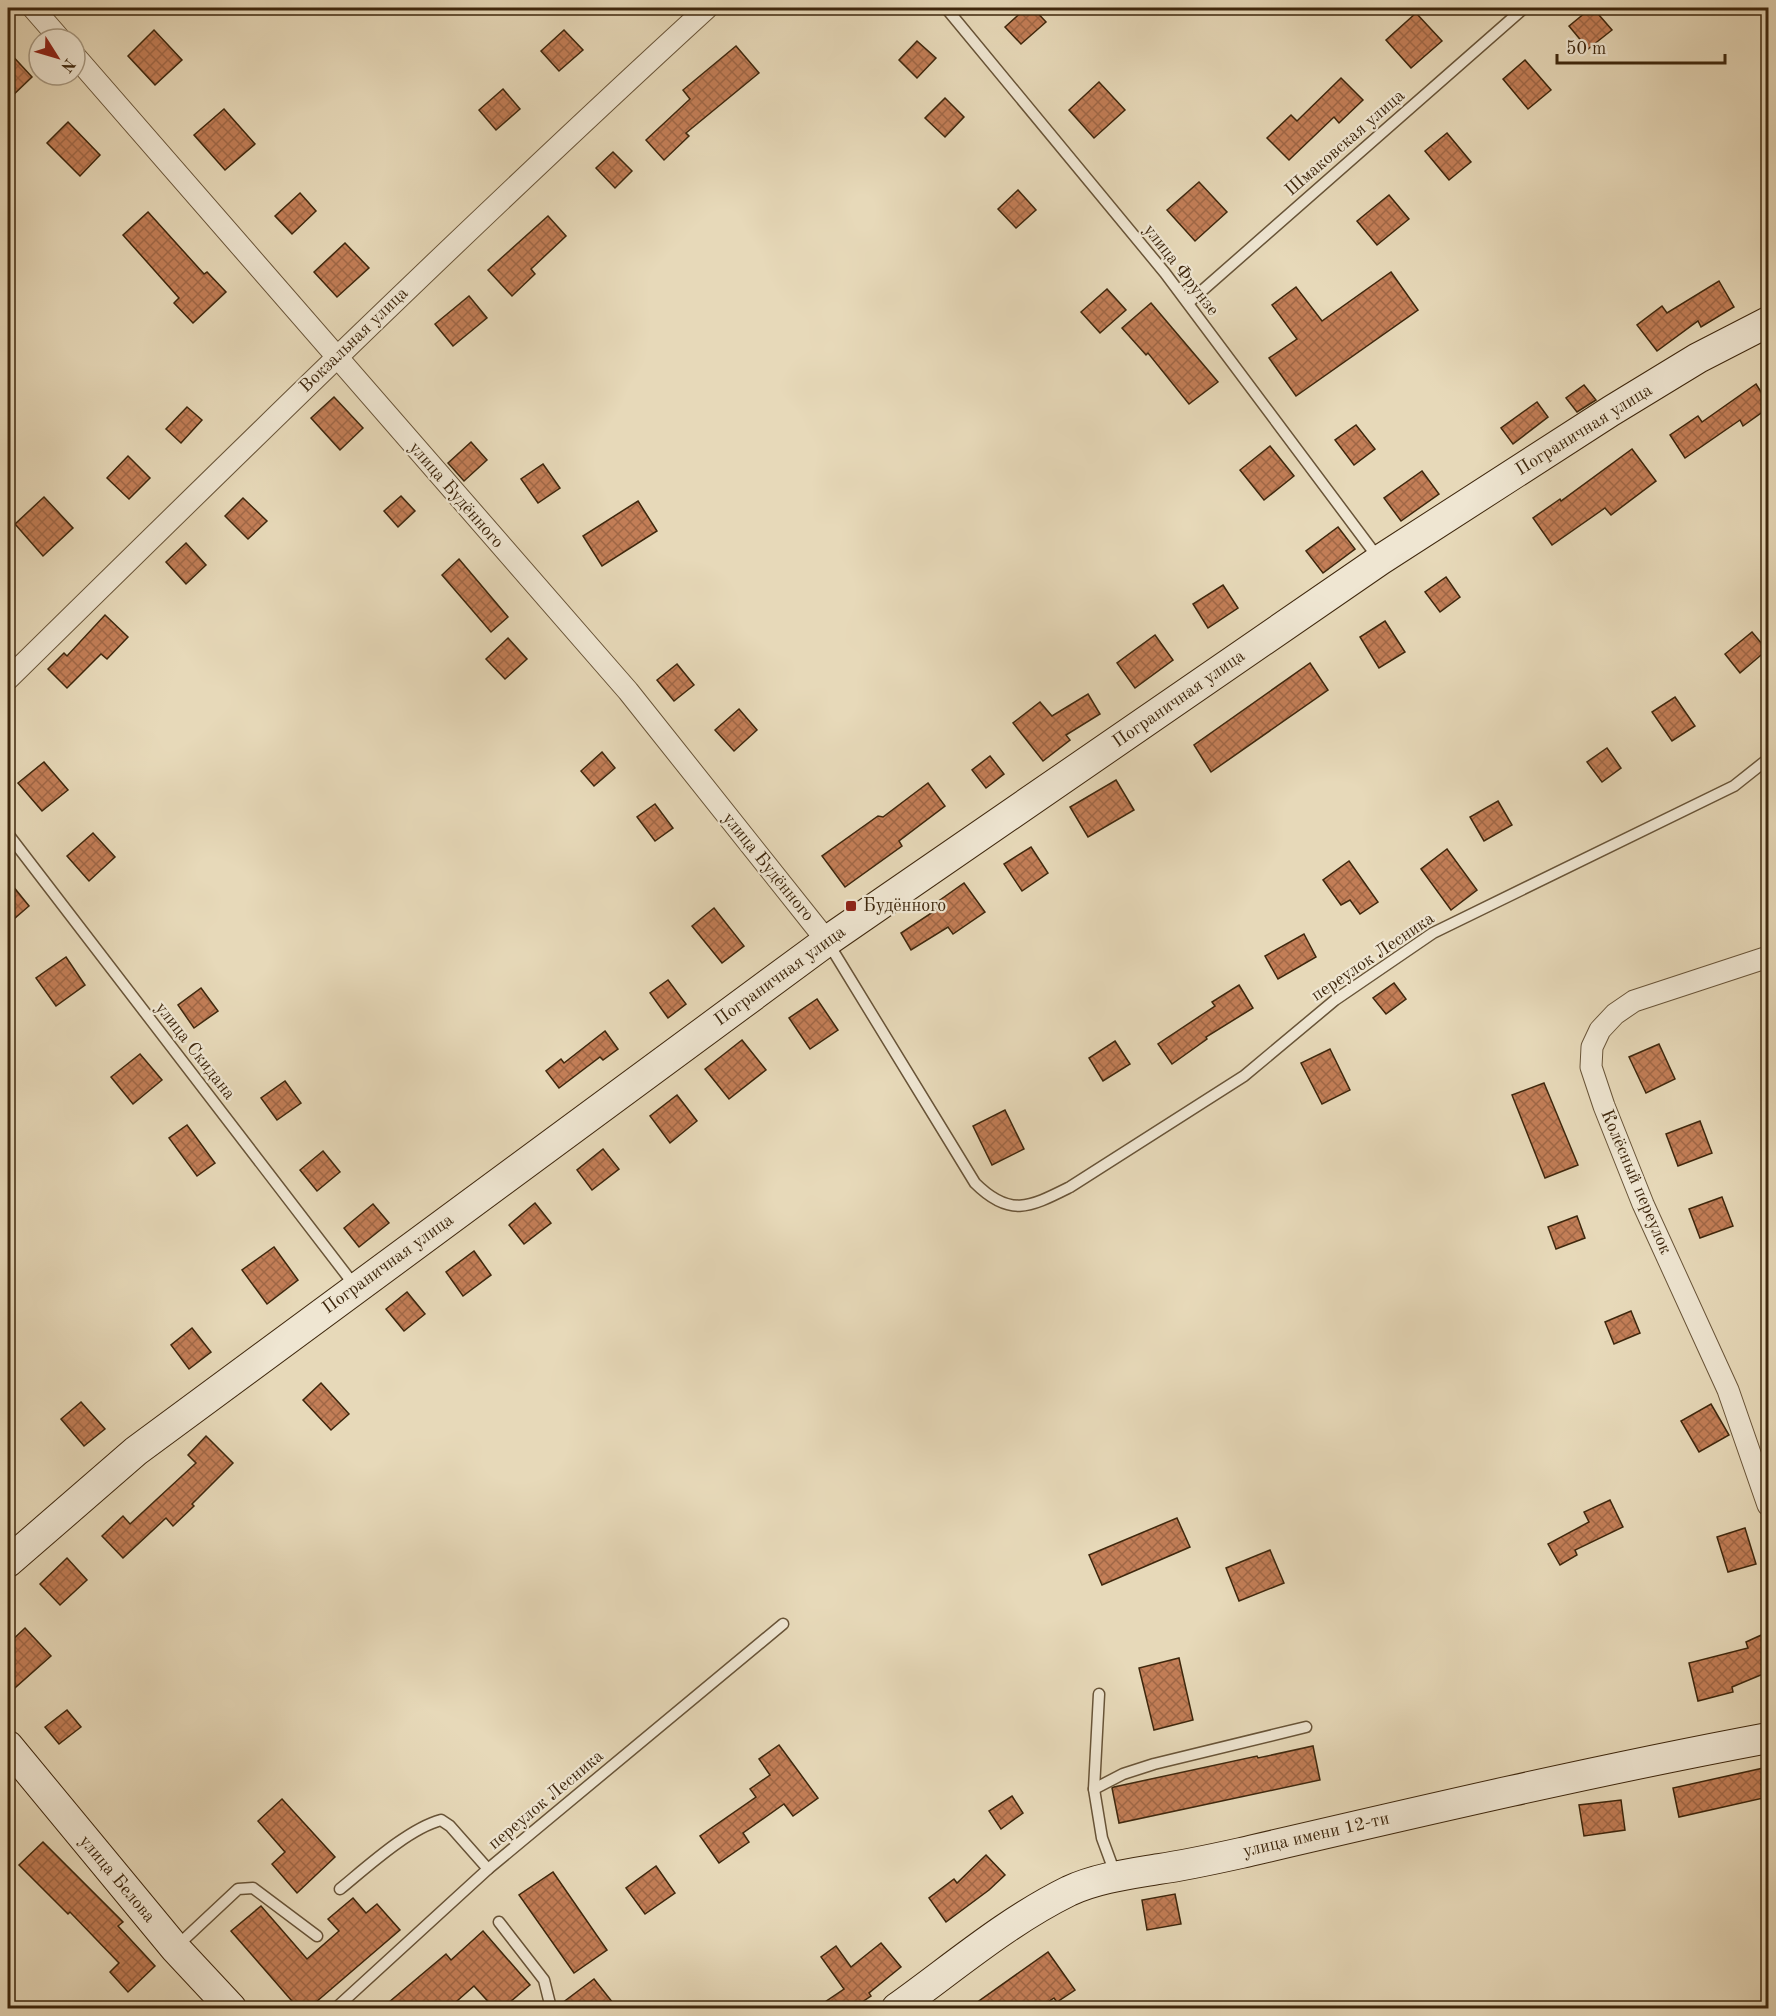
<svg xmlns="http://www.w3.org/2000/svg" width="1776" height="2016" viewBox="0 0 1776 2016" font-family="'Old Standard TT',serif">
	<defs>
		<pattern id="building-cross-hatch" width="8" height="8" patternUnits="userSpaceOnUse" patternTransform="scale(1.5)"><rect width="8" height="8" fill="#c37e57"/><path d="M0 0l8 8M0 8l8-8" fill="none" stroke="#a06746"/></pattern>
	</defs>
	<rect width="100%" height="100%" fill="#e7d9b9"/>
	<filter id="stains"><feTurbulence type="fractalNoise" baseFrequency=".00333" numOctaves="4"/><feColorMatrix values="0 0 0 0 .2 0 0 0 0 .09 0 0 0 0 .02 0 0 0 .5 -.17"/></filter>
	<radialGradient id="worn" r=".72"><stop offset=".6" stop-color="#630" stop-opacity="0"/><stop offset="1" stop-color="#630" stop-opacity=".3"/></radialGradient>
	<g fill="url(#building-cross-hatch)" stroke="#3e270d" stroke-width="1.5">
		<path d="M 1026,8 L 1033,8 L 1046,22 L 1021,44 L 1005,27 Z"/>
		<path d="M 1591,8 L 1593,8 L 1612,30 L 1588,49 L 1569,26 Z"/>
		<path d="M 1416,13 L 1442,41 L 1411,68 L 1386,40 Z"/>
		<path d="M 154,30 L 182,60 L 155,85 L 128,56 Z"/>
		<path d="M 564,30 L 583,50 L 559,71 L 541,51 Z"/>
		<path d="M 917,41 L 936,58 L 917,78 L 899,60 Z"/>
		<path d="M 736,46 L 759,73 L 686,133 L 689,136 L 664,160 L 646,140 L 690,99 L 683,90 Z"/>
		<path d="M 8,51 L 32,77 L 8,100 Z"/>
		<path d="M 1525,60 L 1551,90 L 1528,109 L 1503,79 Z"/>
		<path d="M 1341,78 L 1363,100 L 1339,123 L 1334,117 L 1289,160 L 1267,138 L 1291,115 L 1297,121 Z"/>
		<path d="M 1099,82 L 1125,110 L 1094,138 L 1069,110 Z"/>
		<path d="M 503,89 L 520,109 L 496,130 L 479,110 Z"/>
		<path d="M 945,98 L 964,117 L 945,137 L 925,118 Z"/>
		<path d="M 224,109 L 255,144 L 225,170 L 194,135 Z"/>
		<path d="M 68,122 L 100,155 L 80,176 L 47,143 Z"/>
		<path d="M 1447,133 L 1471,162 L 1449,180 L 1425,151 Z"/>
		<path d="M 613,152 L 632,171 L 615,188 L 596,168 Z"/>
		<path d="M 1199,182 L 1227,212 L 1195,241 L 1167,210 Z"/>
		<path d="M 1018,190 L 1036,210 L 1016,228 L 998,209 Z"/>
		<path d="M 300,193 L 316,211 L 292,234 L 275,216 Z"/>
		<path d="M 1389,195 L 1409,219 L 1377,245 L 1357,221 Z"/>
		<path d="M 148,212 L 204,274 L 207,272 L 226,292 L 193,323 L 174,303 L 179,298 L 123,235 Z"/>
		<path d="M 548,216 L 566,236 L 531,269 L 535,274 L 512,296 L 488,270 Z"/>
		<path d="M 345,243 L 369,268 L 337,297 L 314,272 Z"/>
		<path d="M 1391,272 L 1418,310 L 1296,396 L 1269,358 L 1297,339 L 1272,305 L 1296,287 L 1322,321 Z"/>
		<path d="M 1719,281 L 1734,307 L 1701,327 L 1698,321 L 1657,351 L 1637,325 L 1662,306 L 1667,313 Z"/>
		<path d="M 1107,289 L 1126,310 L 1100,333 L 1081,312 Z"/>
		<path d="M 469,296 L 487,318 L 453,346 L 435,324 Z"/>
		<path d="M 1151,303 L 1218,382 L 1189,404 L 1148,353 L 1146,355 L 1122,328 Z"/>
		<path d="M 1756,384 L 1768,403 L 1768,408 L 1743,426 L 1740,420 L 1685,458 L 1670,435 L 1698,416 L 1702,422 Z"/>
		<path d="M 1584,385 L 1596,400 L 1577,412 L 1566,398 Z"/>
		<path d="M 334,397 L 363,428 L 340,450 L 311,418 Z"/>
		<path d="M 1537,402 L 1548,417 L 1513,444 L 1501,428 Z"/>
		<path d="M 187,407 L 202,420 L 181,443 L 166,429 Z"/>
		<path d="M 1356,425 L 1375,449 L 1354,465 L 1335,440 Z"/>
		<path d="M 471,442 L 487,460 L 464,481 L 448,463 Z"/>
		<path d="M 1270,446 L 1294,476 L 1264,500 L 1240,470 Z"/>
		<path d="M 1632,449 L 1656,481 L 1611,515 L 1605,508 L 1552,545 L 1533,518 L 1560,499 L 1561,501 Z"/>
		<path d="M 128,456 L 150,478 L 129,499 L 107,478 Z"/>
		<path d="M 543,464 L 560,488 L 538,503 L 521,479 Z"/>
		<path d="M 1422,471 L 1439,494 L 1401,521 L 1384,498 Z"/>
		<path d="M 401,496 L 415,511 L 398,527 L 384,511 Z"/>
		<path d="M 44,497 L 73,528 L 43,556 L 15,524 Z"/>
		<path d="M 243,498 L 267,521 L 248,539 L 225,516 Z"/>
		<path d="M 638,501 L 657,531 L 602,566 L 583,536 Z"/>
		<path d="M 1338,527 L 1355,549 L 1323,573 L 1306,551 Z"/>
		<path d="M 186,543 L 206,565 L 186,584 L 166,562 Z"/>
		<path d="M 459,559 L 508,617 L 491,632 L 442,575 Z"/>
		<path d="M 1446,577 L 1460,597 L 1440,612 L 1425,592 Z"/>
		<path d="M 1223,585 L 1238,608 L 1208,628 L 1193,604 Z"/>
		<path d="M 105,615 L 128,637 L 107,659 L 101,654 L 67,688 L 48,669 L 64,653 L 67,656 Z"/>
		<path d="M 1385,621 L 1405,652 L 1379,668 L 1360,637 Z"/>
		<path d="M 1752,632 L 1767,650 L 1740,673 L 1725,654 Z"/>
		<path d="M 1155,635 L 1173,660 L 1135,688 L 1117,663 Z"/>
		<path d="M 508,638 L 527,659 L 505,679 L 486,659 Z"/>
		<path d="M 1310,663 L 1328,690 L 1211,772 L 1194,745 Z"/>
		<path d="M 677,664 L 694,685 L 674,701 L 657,680 Z"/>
		<path d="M 1088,694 L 1100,714 L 1066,735 L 1070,740 L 1043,761 L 1013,723 L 1040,702 L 1052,716 Z"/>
		<path d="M 1675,697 L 1695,726 L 1672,741 L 1652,712 Z"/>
		<path d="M 739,709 L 757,730 L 734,751 L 715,730 Z"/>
		<path d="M 1607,748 L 1621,768 L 1602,782 L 1587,762 Z"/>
		<path d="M 602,752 L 615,768 L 594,786 L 581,771 Z"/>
		<path d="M 990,756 L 1004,774 L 986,788 L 972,770 Z"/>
		<path d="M 44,762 L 68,790 L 42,811 L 18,783 Z"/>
		<path d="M 1116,780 L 1134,810 L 1088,837 L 1070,807 Z"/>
		<path d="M 928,783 L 945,806 L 899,841 L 902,846 L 845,887 L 822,856 L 878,816 L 883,817 Z"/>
		<path d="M 1498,801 L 1512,825 L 1484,841 L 1470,817 Z"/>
		<path d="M 655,804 L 673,828 L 655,841 L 637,817 Z"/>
		<path d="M 93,833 L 115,857 L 89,881 L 67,856 Z"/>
		<path d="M 1031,847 L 1048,873 L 1022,891 L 1004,864 Z"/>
		<path d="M 1447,849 L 1477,890 L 1451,910 L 1421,869 Z"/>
		<path d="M 1349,861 L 1378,902 L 1360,914 L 1350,900 L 1341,905 L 1323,880 Z"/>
		<path d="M 8,880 L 29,906 L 8,924 Z"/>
		<path d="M 964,883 L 985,912 L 953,934 L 948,927 L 911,950 L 901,933 L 936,910 L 933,905 Z"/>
		<path d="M 714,908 L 744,946 L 722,963 L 692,926 Z"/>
		<path d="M 1304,934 L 1316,957 L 1278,979 L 1265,956 Z"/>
		<path d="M 66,957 L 85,985 L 56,1006 L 36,978 Z"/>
		<path d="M 668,980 L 686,1004 L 668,1018 L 650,993 Z"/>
		<path d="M 1394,983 L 1406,999 L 1386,1014 L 1373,998 Z"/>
		<path d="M 1239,985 L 1253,1008 L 1206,1037 L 1207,1039 L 1172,1064 L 1158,1044 L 1215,1006 L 1212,1002 Z"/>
		<path d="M 201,988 L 218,1011 L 194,1028 L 178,1005 Z"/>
		<path d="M 817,999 L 838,1030 L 810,1049 L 789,1018 Z"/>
		<path d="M 605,1031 L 618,1049 L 603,1060 L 600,1057 L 559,1088 L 546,1071 L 561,1059 L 564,1063 Z"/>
		<path d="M 742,1040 L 766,1070 L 729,1099 L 705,1069 Z"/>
		<path d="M 1115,1041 L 1130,1064 L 1103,1081 L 1089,1058 Z"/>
		<path d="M 1659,1044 L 1675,1079 L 1646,1093 L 1629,1057 Z"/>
		<path d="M 1330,1049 L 1350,1090 L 1322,1104 L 1301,1063 Z"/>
		<path d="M 140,1054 L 162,1080 L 133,1104 L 111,1077 Z"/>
		<path d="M 285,1081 L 301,1103 L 277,1120 L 261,1098 Z"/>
		<path d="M 1544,1083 L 1578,1165 L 1545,1178 L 1512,1095 Z"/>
		<path d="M 677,1095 L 697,1121 L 670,1143 L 650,1116 Z"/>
		<path d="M 1005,1110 L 1024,1149 L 992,1165 L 973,1126 Z"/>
		<path d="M 1700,1121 L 1712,1153 L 1678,1166 L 1666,1134 Z"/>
		<path d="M 187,1125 L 215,1163 L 197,1176 L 169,1138 Z"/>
		<path d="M 603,1149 L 619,1169 L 592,1190 L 577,1170 Z"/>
		<path d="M 323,1151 L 340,1172 L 317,1191 L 300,1170 Z"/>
		<path d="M 1722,1197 L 1733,1226 L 1700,1238 L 1689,1209 Z"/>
		<path d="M 535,1203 L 551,1223 L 524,1244 L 509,1225 Z"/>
		<path d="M 373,1204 L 389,1223 L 359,1247 L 344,1228 Z"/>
		<path d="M 1577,1216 L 1585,1238 L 1556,1249 L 1548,1227 Z"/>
		<path d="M 274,1247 L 298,1280 L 267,1304 L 242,1270 Z"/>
		<path d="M 474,1251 L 491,1275 L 463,1296 L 446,1272 Z"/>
		<path d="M 407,1292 L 425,1314 L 404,1331 L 386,1309 Z"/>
		<path d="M 1631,1311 L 1640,1333 L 1614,1344 L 1605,1322 Z"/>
		<path d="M 192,1328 L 211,1352 L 189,1369 L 171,1345 Z"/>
		<path d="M 321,1383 L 349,1414 L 331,1430 L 303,1400 Z"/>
		<path d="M 81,1402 L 105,1429 L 84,1446 L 61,1419 Z"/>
		<path d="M 1711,1404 L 1729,1435 L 1699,1452 L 1681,1421 Z"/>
		<path d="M 206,1436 L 233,1463 L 192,1504 L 194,1506 L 173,1526 L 166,1518 L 123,1558 L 102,1536 L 123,1516 L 130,1524 L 196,1463 L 188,1455 Z"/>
		<path d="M 1610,1500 L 1623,1527 L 1575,1550 L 1577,1555 L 1560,1565 L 1548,1544 L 1589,1522 L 1584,1512 Z"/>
		<path d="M 1177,1518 L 1190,1547 L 1102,1585 L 1089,1555 Z"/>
		<path d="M 1745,1528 L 1756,1564 L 1728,1572 L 1717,1537 Z"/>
		<path d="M 1270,1550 L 1284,1583 L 1239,1601 L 1226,1568 Z"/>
		<path d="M 67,1558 L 87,1580 L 60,1605 L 40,1584 Z"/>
		<path d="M 25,1628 L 51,1656 L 8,1694 L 8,1644 Z"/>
		<path d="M 1768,1632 L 1768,1672 L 1732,1687 L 1733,1692 L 1698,1701 L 1689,1663 L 1748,1648 L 1746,1642 Z"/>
		<path d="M 1179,1658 L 1193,1720 L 1154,1730 L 1139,1668 Z"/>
		<path d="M 67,1710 L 81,1727 L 59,1744 L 45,1727 Z"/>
		<path d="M 779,1745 L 818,1798 L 793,1816 L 784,1804 L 743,1833 L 749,1842 L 719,1863 L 700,1836 L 756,1797 L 750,1789 L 770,1775 L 759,1759 Z"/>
		<path d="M 1313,1746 L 1320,1780 L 1119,1823 L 1112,1788 L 1114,1787 L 1257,1756 L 1258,1758 Z"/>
		<path d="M 1768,1767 L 1768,1797 L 1679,1817 L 1673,1788 Z"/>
		<path d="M 1012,1796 L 1023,1813 L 1001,1829 L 989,1811 Z"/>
		<path d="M 282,1799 L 335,1857 L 297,1893 L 272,1864 L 285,1852 L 258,1821 Z"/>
		<path d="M 1621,1800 L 1625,1830 L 1584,1836 L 1579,1805 Z"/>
		<path d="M 43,1842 L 123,1922 L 118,1926 L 155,1966 L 128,1992 L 110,1972 L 119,1963 L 70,1912 L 68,1914 L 19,1865 Z"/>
		<path d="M 986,1855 L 1005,1875 L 989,1890 L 946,1922 L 929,1898 L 954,1879 L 957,1883 Z"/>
		<path d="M 656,1866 L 675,1893 L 645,1914 L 626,1888 Z"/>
		<path d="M 553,1872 L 607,1950 L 574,1973 L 519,1895 Z"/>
		<path d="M 1175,1894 L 1181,1924 L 1147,1930 L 1142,1900 Z"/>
		<path d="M 353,1898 L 366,1913 L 377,1904 L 400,1930 L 309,2008 L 298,2008 L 231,1931 L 261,1906 L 307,1959 L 339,1931 L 328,1919 Z"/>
		<path d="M 483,1931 L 530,1985 L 503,2008 L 494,2008 L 474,1986 L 449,2008 L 382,2008 L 446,1954 L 451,1960 Z"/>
		<path d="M 881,1943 L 901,1967 L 869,1993 L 871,1996 L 853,2008 L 816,2008 L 844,1989 L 821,1957 L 836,1946 L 851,1967 Z"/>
		<path d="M 1048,1952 L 1075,1990 L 1057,2002 L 1054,1998 L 1039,2008 L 969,2008 Z"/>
		<path d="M 594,1979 L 617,2008 L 558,2008 L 558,2006 Z"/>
	</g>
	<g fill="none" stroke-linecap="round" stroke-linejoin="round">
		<g stroke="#685438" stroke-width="13">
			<g id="lane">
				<path d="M 946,8 L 1165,273 L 1379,559"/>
				<path d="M 1188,303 L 1524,8"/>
				<path d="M 8,834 L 355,1286"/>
				<path d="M 827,941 L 975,1183 C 1010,1218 1030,1207 1070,1187 L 1244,1076 L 1335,1000 L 1433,933 L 1734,786 L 1768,759"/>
				<path d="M 1099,1694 L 1094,1789 L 1102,1838 L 1116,1876"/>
				<path d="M 1094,1789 L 1123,1774 L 1154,1764 L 1306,1727"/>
				<path d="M 340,1889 C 367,1867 408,1829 441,1820 L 450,1826 L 488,1869"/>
				<path d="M 499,1922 L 544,1980 L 551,2008"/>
				<path d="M 177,1946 L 238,1889 L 253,1888 L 317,1936"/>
				<path d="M 336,2008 L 488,1869 L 783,1624"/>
			</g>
		</g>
		<g stroke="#685438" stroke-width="23">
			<g id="street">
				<path d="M 33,8 L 60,39"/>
				<path d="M 75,56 L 628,691 L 827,941"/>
				<path d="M 8,679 C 238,453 469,226 707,8"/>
				<path d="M 1768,957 L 1634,1001 L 1615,1014 L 1600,1030 L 1592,1047 L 1591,1067 L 1604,1106 L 1643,1204 L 1728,1390 L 1768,1505"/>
			</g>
		</g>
		<g stroke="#3e270d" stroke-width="32">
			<g id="secondary">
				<path d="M 8,1562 L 136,1451 L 827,941 L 1380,560 L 1611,411 L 1698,358 L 1768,322"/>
				<path d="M 8,1746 L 175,1948 L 231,2008"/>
				<path d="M 897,2008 C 953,1968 1006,1922 1069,1891 C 1097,1878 1129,1874 1159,1869 C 1187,1865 1214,1859 1241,1853 C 1417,1812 1592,1771 1768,1738"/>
			</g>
		</g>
		<use href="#lane" stroke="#efe6d2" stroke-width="10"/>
		<use href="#street" stroke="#efe6d2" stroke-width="21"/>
		<use href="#secondary" stroke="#efe6d2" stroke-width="30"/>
	</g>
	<rect fill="#8f2418" stroke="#efe6d2" stroke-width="2" x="845" y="900" width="12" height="12" rx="3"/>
	<g text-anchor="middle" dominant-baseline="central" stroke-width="4.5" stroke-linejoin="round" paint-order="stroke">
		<g font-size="18" fill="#3e270d" stroke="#efe6d2">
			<text transform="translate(1345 143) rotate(-41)">Шмаковская улица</text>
			<text transform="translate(1181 270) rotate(52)">улица Фрунзе</text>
			<text transform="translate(354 340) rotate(-44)">Вокзальная улица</text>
			<text transform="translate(1584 430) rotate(-32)">Пограничная улица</text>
			<text transform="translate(456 495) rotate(49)">улица Будённого</text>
			<text transform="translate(1179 699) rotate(-35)">Пограничная улица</text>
			<text transform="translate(768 867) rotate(51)">улица Будённого</text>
			<text transform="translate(1373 957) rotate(-34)">переулок Лесника</text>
			<text transform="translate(780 976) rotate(-36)">Пограничная улица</text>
			<text transform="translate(195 1051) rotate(52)">улица Скидана</text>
			<text transform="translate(1636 1182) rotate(67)">Колёсный переулок</text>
			<text transform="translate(388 1264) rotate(-36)">Пограничная улица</text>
			<text transform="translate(546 1800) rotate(-40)">переулок Лесника</text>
			<text transform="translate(1316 1835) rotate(-13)">улица имени 12-ти</text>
			<text transform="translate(117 1879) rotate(50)">улица Белова</text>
		</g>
		<g font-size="18" fill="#3e270d" stroke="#efe6d2" text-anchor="start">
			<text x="863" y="906">Будённого</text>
		</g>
	</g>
	<rect width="1776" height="2016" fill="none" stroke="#e7d9b9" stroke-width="30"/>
	<rect x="9" y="9" width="1758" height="1998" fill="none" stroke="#3e270d" stroke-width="3"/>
	<rect x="15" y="15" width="1746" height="1986" fill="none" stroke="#3e270d" stroke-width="1.5"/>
	<g transform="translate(57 57) rotate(127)"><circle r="28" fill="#efe6d2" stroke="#a89a83" stroke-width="1.5"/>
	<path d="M0-4.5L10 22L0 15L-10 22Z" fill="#8f2418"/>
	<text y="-9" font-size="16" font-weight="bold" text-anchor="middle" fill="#3e270d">N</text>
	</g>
	<path d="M1557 54v9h168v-9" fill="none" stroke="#3e270d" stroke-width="3"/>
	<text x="1566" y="54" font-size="18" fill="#3e270d" stroke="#efe6d2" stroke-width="4.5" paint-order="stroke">50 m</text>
	<rect width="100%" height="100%" filter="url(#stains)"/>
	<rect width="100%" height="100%" fill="url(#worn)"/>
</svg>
